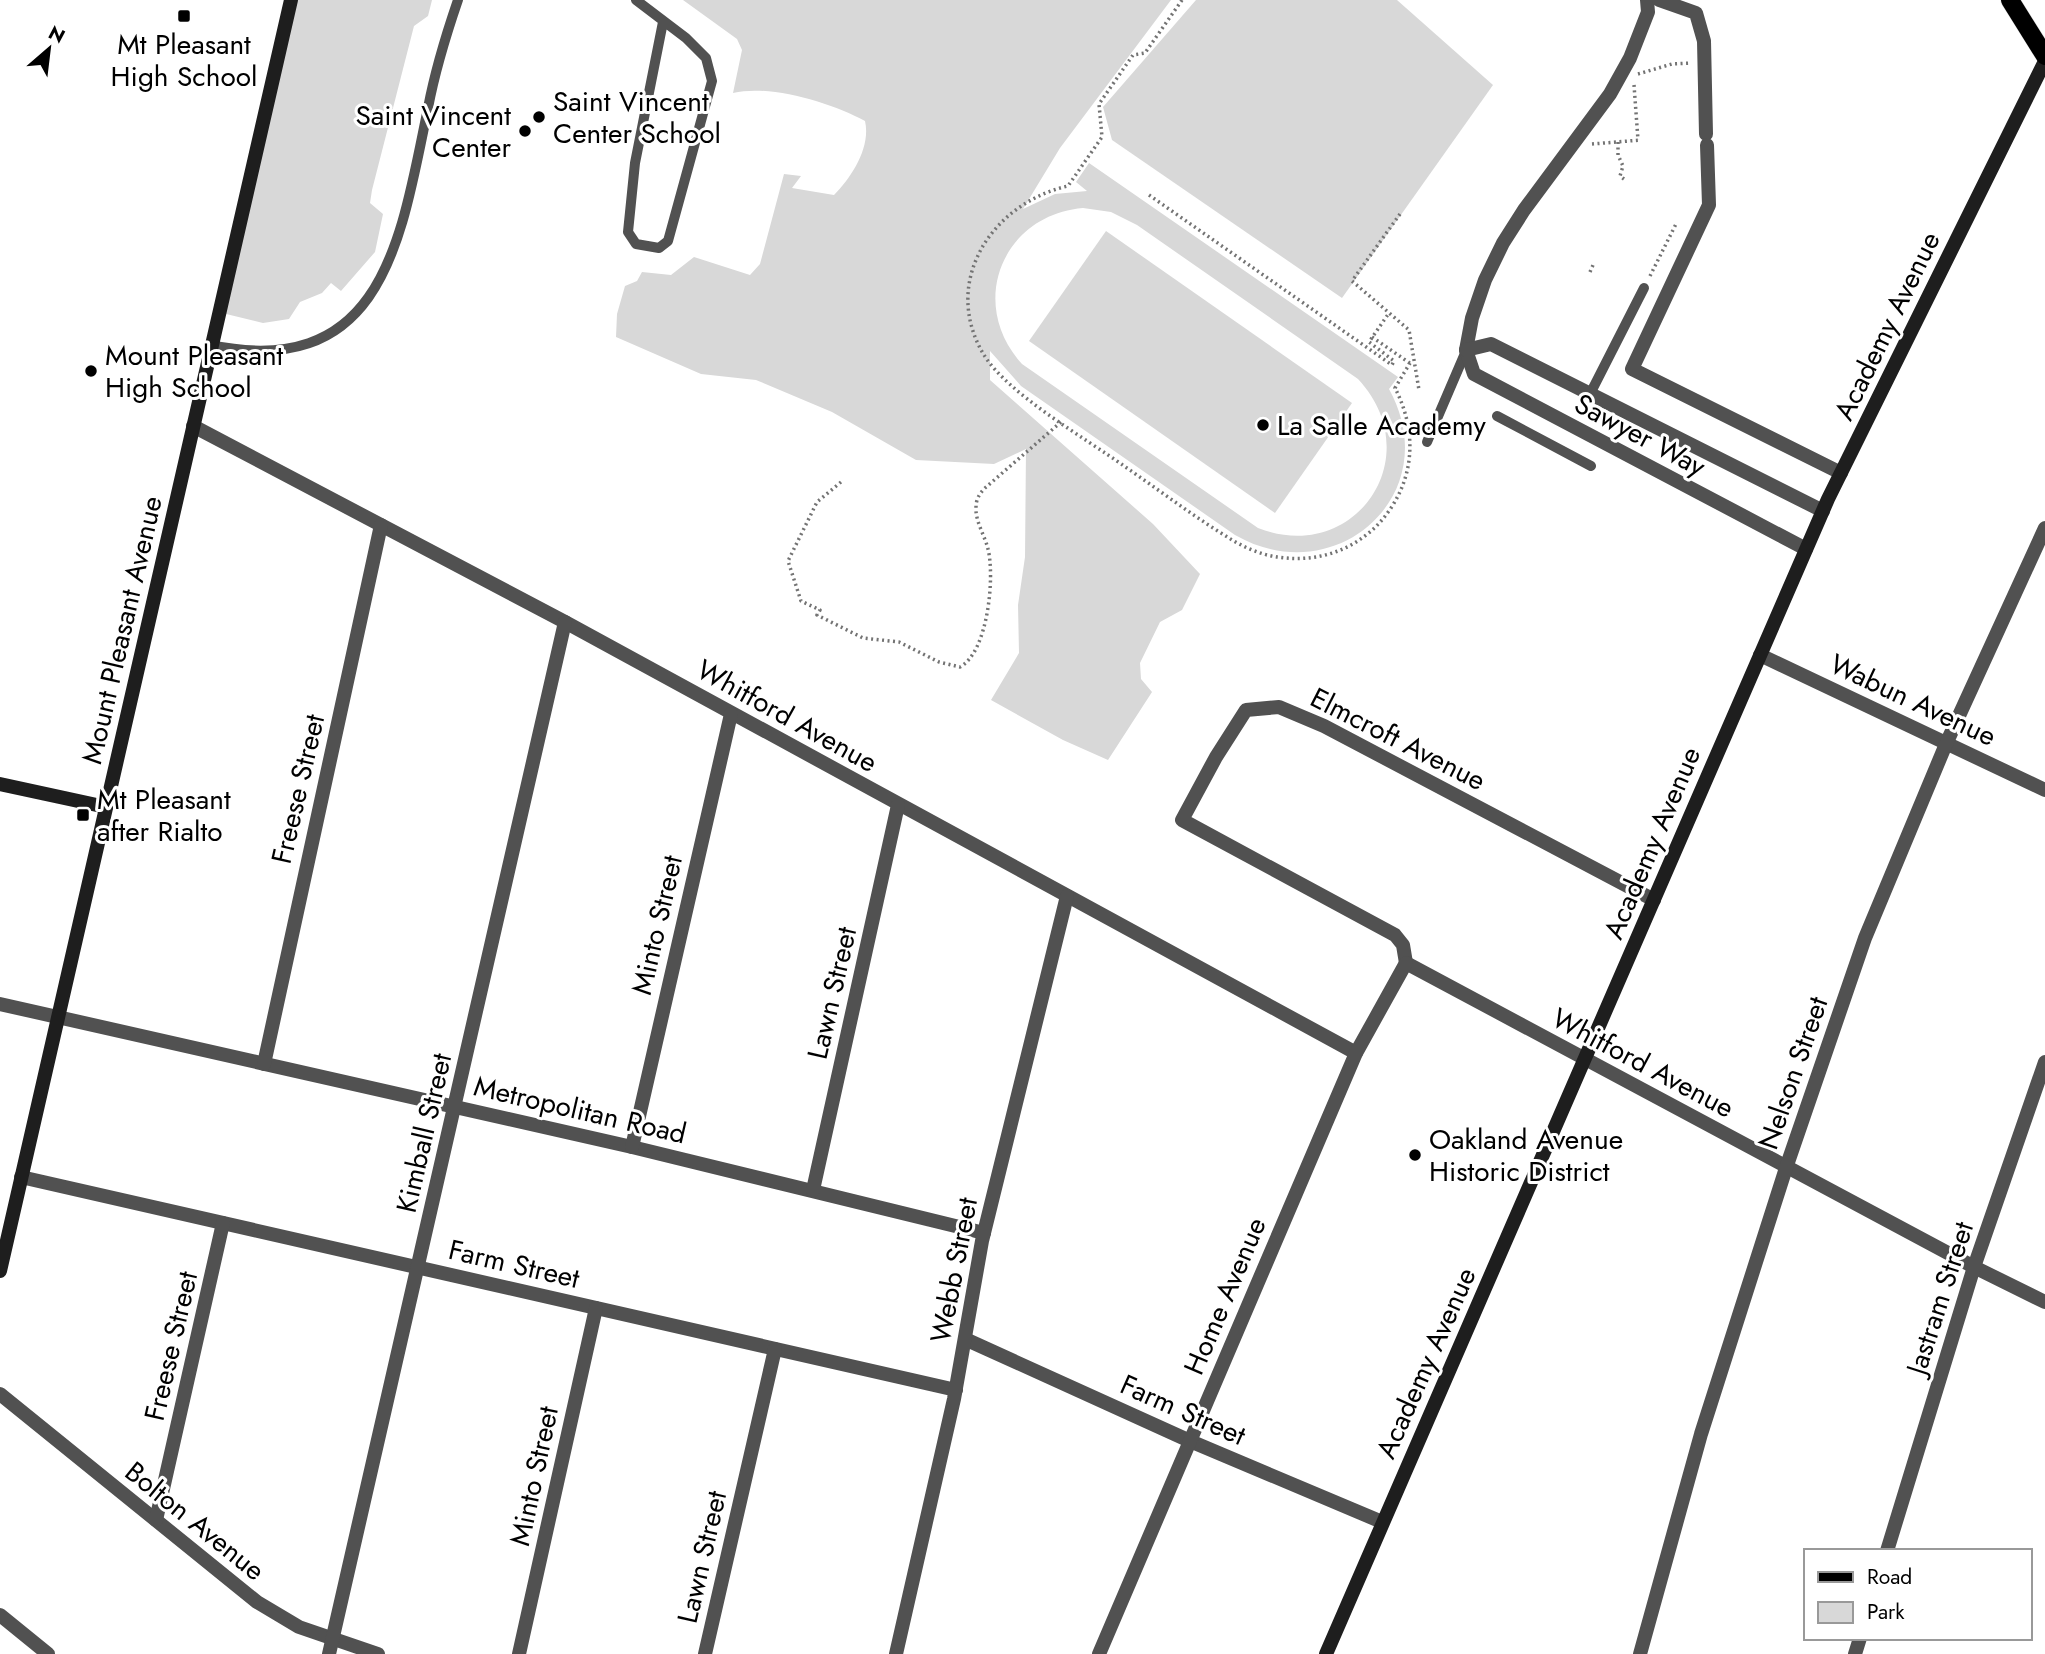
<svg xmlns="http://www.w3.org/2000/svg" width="2045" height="1654" viewBox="0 0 2045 1654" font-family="Jost,sans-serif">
	<rect width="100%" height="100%" fill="#fff"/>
	<g fill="#d8d8d8" fill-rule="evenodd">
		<path d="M 292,0 L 432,0 L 428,16 L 414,26 L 372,190 L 370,203 L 383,214 L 375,252 L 341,291 L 331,283 L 322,293 L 300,302 L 289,319 L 263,323 L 222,313 Z"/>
		<path d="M 683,0 L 1171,0 L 1060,148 L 1023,209 L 1055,194 L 1087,191 L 1076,182 L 1089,163 L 1398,377 L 1389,389 C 1447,494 1336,593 1235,535 L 1021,386 L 990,351 L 990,380 L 1153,524 L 1200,574 L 1182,610 L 1160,622 L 1140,663 L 1141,679 L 1152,692 L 1108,760 L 1063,740 L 991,700 L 1019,653 L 1018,605 L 1025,557 L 1026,449 L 994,464 L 916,460 L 832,412 L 756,380 L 701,374 L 616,337 L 617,314 L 625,286 L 637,281 L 642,272 L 671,275 L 694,257 L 750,275 L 760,264 L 784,174 L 801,176 L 792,188 L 834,195 C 852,177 871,147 865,121 C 831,103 771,84 733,93 L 742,50 L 737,39 ZM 1083,208 L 1111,212 L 1137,225 L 1358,379 C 1430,456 1355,566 1258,528 L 1022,364 C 967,304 1002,215 1083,208 Z"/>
		<path d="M 1196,0 L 1397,0 L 1493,85 L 1342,298 L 1112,140 L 1103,107 Z"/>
		<path d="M 1106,231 L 1352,403 L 1275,513 L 1029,341 Z"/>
	</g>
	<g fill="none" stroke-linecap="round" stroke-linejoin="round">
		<g stroke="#dbdbdb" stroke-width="19">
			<path id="primary" d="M 2010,0 L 2045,56"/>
		</g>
		<g stroke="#737373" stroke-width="3.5" stroke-dasharray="2 3.5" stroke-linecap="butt">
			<path d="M 1182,0 L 1145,53 L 1133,55 L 1099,104 L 1102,137 L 1068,186 C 992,203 940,282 984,355 C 1008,394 1085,438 1124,466 C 1159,490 1193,516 1229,538 C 1243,547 1261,555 1278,557 C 1323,564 1366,546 1391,508 C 1416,470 1415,427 1395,388 L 1410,363"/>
			<path d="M 1638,74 L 1672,64 L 1691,63"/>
			<path d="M 1634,85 L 1638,140"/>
			<path d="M 1618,142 L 1618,155 L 1623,166 L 1620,176 L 1624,179"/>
			<path d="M 1592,144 L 1641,140"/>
			<path d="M 1149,195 L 1392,365 L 1394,361 L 1369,342 L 1389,313"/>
			<path d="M 1400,214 L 1352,281 L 1409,330 L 1419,390"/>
			<path d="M 1590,272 L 1593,265"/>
			<path d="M 1650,276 L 1676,224"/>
			<path d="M 1372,337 L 1411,364"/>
			<path d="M 841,482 L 817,502 L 788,561 L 801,601 L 820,610 L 817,615 L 863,638 L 899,642 L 939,662 L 960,667 C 988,652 995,577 988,549 C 985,536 975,521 976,507 C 976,499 980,493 985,488 L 1061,422"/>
		</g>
		<g stroke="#515151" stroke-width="10">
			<path d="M 636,0 L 686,38 L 706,58 L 712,81 L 668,241 L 659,248 L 636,244 L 628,232 L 635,163 L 663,22"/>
			<path d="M 210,345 C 384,381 401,238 428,108 C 435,71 446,35 458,0"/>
			<path d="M 1590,394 L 1644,288"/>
			<path d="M 1497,416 L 1591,466"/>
			<path d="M 1427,442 L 1466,351"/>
		</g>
		<g stroke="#515151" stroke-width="14">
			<path d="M 1647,0 L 1648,12 L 1630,58 L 1610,94 L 1524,210 L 1503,243 L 1485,280 L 1472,318 L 1466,350 L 1474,374 L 1806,549"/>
			<path d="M 1659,0 L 1696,13 L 1704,41 L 1706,134"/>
			<path d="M 1707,145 L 1709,205 L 1632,369 L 1841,473"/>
			<path d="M 1466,350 L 1491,344 L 1823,511"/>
			<path d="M 193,426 L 565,622 L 1356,1053"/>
			<path d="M 1760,655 L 2045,790"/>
			<path d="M 1406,963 L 1403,945 L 1395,935 L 1182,820 L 1216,757 L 1246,710 L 1279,707 L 1324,726 L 1654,900"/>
			<path d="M 1406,963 L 1974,1267 L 2045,1302"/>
			<path d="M 0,1004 L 632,1147 L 984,1233"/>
			<path d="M 264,1064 L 381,525"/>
			<path d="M 632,1147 L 731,714"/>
			<path d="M 21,1177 L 956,1390"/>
			<path d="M 813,1190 L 898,805"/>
			<path d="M 965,1339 L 1190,1441 L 1382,1522"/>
			<path d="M 0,1394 L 257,1602 L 299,1627 L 378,1654"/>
			<path d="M 156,1520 L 223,1223"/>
			<path d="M 1887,1551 L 1974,1267 L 2045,1062"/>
			<path d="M 0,1615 L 48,1654"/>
			<path d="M 329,1654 L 565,622"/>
			<path d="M 519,1654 L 596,1308"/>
			<path d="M 705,1654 L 775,1349"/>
			<path d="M 896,1654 L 954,1399 L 982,1241 L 1067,896"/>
			<path d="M 1099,1654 L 1356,1053 L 1406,963"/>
			<path d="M 1640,1654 L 1701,1434 L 1786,1168 L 1865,938 L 1946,744 L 2045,528"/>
			<path d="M 1855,1654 L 1860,1638"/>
		</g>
		<g stroke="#1e1e1e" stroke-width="14">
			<path d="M 0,784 L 106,807"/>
			<path d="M 0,1271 L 291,0"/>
			<path d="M 1326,1654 L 1828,499 L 2045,61"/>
		</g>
		<use href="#primary" stroke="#000" stroke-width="18"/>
	</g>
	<g fill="#000" stroke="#fff" stroke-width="2.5">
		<rect x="177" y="9" width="14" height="14" rx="3.5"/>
		<circle cx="539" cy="117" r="7"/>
		<circle cx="525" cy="131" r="7"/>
		<circle cx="91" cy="371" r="7"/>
		<circle cx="1263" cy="425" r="7"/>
		<rect x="76" y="808" width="14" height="14" rx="3.5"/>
		<circle cx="1415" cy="1155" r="7"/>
	</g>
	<g text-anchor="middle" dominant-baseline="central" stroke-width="6" stroke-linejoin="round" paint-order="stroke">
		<g font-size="28" fill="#000" stroke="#fff" text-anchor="start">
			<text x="184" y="44" text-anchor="middle">Mt Pleasant<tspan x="184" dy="32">High School</tspan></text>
			<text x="553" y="101">Saint Vincent<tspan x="553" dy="32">Center School</tspan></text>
			<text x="511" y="115" text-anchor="end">Saint Vincent<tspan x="511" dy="32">Center</tspan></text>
			<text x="105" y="355">Mount Pleasant<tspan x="105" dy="32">High School</tspan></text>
			<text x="1277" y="425">La Salle Academy</text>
			<text x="97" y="799">Mt Pleasant<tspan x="97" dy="32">after Rialto</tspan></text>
			<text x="1429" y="1139">Oakland Avenue<tspan x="1429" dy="32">Historic District</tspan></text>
		</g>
		<g font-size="28" fill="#000" stroke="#fff">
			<text transform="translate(1887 326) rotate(-64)">Academy Avenue</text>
			<text transform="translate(1640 435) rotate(28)">Sawyer Way</text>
			<text transform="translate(122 630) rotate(-77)">Mount Pleasant Avenue</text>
			<text transform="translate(1913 700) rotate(25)">Wabun Avenue</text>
			<text transform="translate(787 716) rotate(29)">Whitford Avenue</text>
			<text transform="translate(1398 739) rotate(27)">Elmcroft Avenue</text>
			<text transform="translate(298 789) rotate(-77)">Freese Street</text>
			<text transform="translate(1652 843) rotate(-67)">Academy Avenue</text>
			<text transform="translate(657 925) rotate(-77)">Minto Street</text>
			<text transform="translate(832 993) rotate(-77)">Lawn Street</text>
			<text transform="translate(1643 1063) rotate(28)">Whitford Avenue</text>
			<text transform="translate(1793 1073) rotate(-71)">Nelson Street</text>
			<text transform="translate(580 1110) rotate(13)">Metropolitan Road</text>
			<text transform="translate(424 1133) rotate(-77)">Kimball Street</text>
			<text transform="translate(514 1264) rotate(13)">Farm Street</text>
			<text transform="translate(954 1270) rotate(-79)">Webb Street</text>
			<text transform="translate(1225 1296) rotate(-67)">Home Avenue</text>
			<text transform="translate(1940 1298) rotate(-72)">Jastram Street</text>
			<text transform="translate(171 1346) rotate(-77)">Freese Street</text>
			<text transform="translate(1426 1363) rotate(-66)">Academy Avenue</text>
			<text transform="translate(1183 1410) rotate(24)">Farm Street</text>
			<text transform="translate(534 1476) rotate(-78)">Minto Street</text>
			<text transform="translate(195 1521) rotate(39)">Bolton Avenue</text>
			<text transform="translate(702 1557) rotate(-77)">Lawn Street</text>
		</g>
	</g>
	<rect x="1804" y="1549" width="228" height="91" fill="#ffffff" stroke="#999999" stroke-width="2"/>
	<rect x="1818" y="1572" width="35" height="10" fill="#000000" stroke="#999999" stroke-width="2"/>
	<text x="1867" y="1584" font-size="21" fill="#000000">Road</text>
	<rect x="1818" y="1602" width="35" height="21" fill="#d8d8d8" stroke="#999999" stroke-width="2"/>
	<text x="1867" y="1619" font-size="21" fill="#000000">Park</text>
	<g transform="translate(49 49) rotate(28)" stroke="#ffffff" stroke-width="5" paint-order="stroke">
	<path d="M0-5L12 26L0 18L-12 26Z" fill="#000000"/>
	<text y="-10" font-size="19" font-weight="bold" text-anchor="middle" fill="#000000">N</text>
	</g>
</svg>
